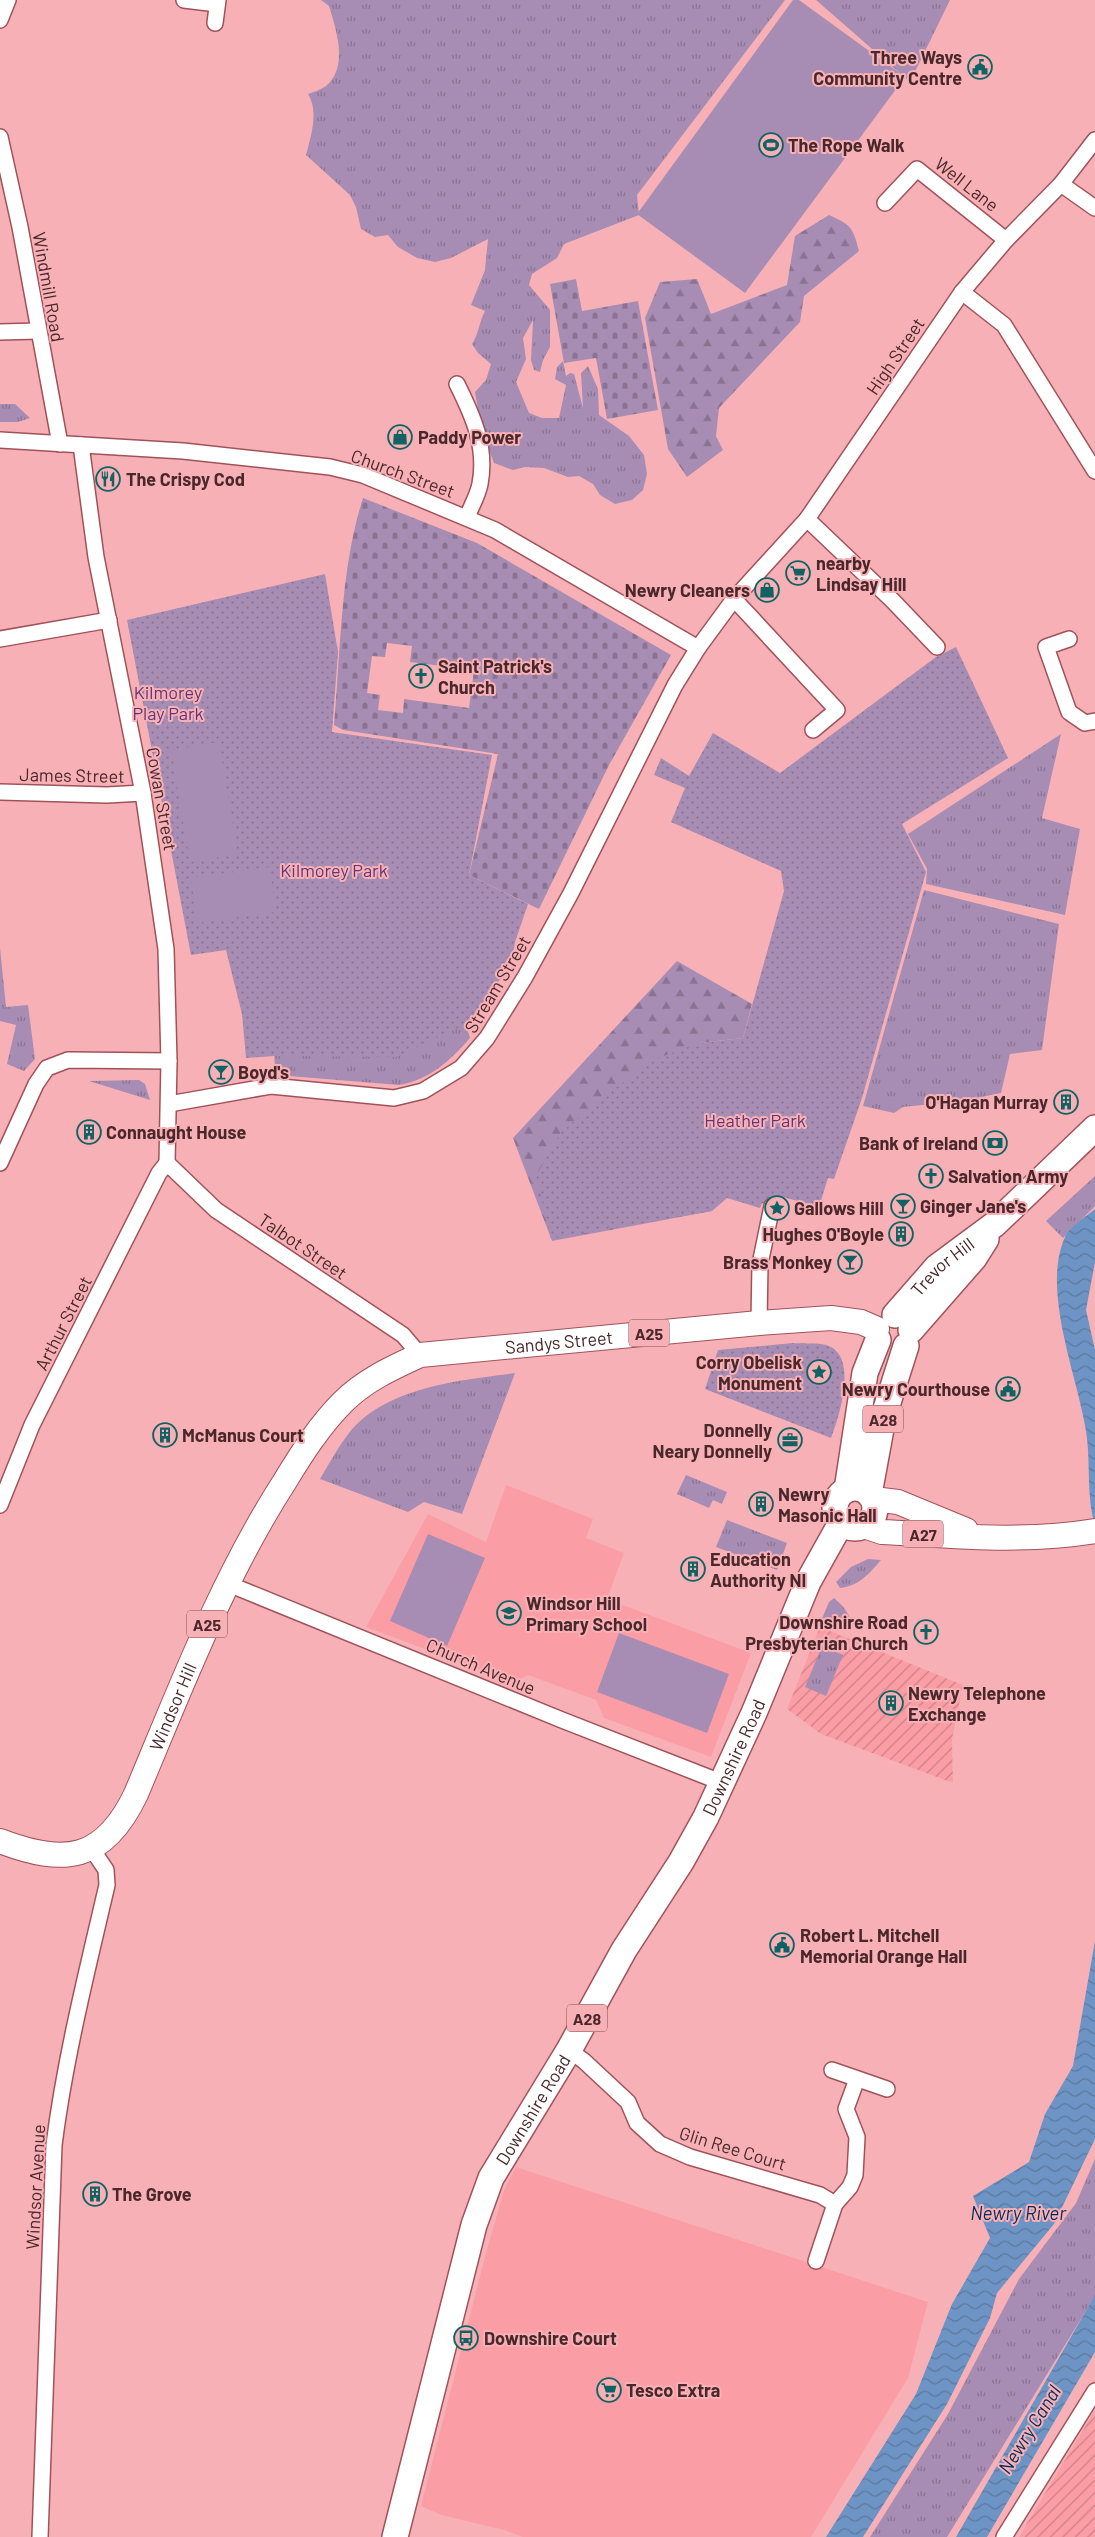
<svg xmlns="http://www.w3.org/2000/svg" width="1095" height="2537" viewBox="0 0 1095 2537" font-family="Barlow,sans-serif">
	<defs>
		<pattern id="industrial-furrows" width="10" height="10" patternUnits="userSpaceOnUse" patternTransform="scale(1.25)"><rect width="10" height="10" fill="#fb9da5"/><path d="M-1 1l2-2M0 10L10 0M9 11l2-2" fill="none" stroke="#cd8087"/></pattern>
		<pattern id="grass-tufts" width="24" height="20" patternUnits="userSpaceOnUse" patternTransform="scale(1.25)"><rect width="24" height="20" fill="#a78db3"/><path d="M3 7l-1-3M5 7V3M7 7l1-3M15 17l-1-3M17 17v-4M19 17l1-3" fill="none" stroke="#8a7392"/></pattern>
		<pattern id="forest-firs" width="22" height="20" patternUnits="userSpaceOnUse" patternTransform="scale(1.25)"><rect width="22" height="20" fill="#a78db3"/><path d="M5 1l3.5 6h-7zM16 11l3.5 6h-7z" fill="#8a7392"/></pattern>
		<pattern id="cemetery-stones" width="16" height="16" patternUnits="userSpaceOnUse" patternTransform="scale(1.25)"><rect width="16" height="16" fill="#a78db3"/><path d="M2 7V4a2 2 0 0 1 4 0v3zM10 15v-3a2 2 0 0 1 4 0v3z" fill="#8a7392"/></pattern>
		<pattern id="park-dots" width="8" height="8" patternUnits="userSpaceOnUse" patternTransform="scale(1.25)"><rect width="8" height="8" fill="#a78db3"/><path d="M2 2h.1M6 6h.1" fill="none" stroke="#8a7392" stroke-width="1.8" stroke-linecap="round"/></pattern>
		<pattern id="water-waves" width="16" height="10" patternUnits="userSpaceOnUse" patternTransform="scale(1.25)"><rect width="16" height="10" fill="#6d94c4"/><path d="M0 5q4-4 8 0t8 0" fill="none" stroke="#5c799f"/></pattern>
	</defs>
	<rect width="100%" height="100%" fill="#f7b1b6"/>
	<g fill="#fb9da5">
		<path d="M 506,1485 L 593,1519 L 586,1538 L 624,1553 L 607,1599 L 751,1653 L 711,1757 L 604,1718 L 596,1700 L 528,1675 L 514,1682 L 366,1627 L 428,1514 L 486,1542 Z"/>
		<path d="M 516,2167 L 928,2302 L 908,2378 L 811,2537 L 523,2537 L 504,2530 L 441,2515 L 421,2506 L 486,2253 L 504,2190 Z"/>
	</g>
	<g fill="url(#industrial-furrows)">
		<path d="M 820,1627 L 963,1685 L 952,1739 L 953,1783 L 821,1734 L 787,1709 Z"/>
		<path d="M 1095,2410 L 1095,2537 L 1019,2537 L 1029,2520 Z"/>
	</g>
	<g fill="url(#grass-tufts)">
		<path d="M 321,0 L 785,0 L 637,195 L 639,215 L 564,244 L 557,258 L 532,274 L 529,285 L 550,310 L 550,347 L 543,360 L 540,372 L 534,370 L 531,360 L 533,320 L 523,338 L 526,359 L 516,382 L 529,413 L 542,418 L 559,418 L 566,385 L 555,379 L 557,367 L 563,361 L 566,376 L 570,373 L 574,374 L 583,408 L 581,373 L 588,366 L 598,389 L 599,415 L 629,436 L 644,455 L 647,474 L 643,490 L 632,500 L 615,504 L 600,495 L 593,484 L 579,476 L 568,477 L 544,468 L 525,467 L 513,470 L 494,463 L 482,431 L 475,392 L 486,380 L 491,364 L 478,353 L 472,344 C 479,333 479,322 485,311 L 471,305 L 485,270 L 488,239 L 451,258 L 435,262 L 417,258 L 398,247 L 388,235 L 375,237 L 361,229 L 356,207 L 350,195 L 306,155 C 311,136 319,112 308,94 C 314,92 322,89 326,86 C 349,67 336,29 329,6 Z"/>
		<path d="M 816,0 L 950,0 L 910,82 Z"/>
		<path d="M 0,404 L 15,404 L 30,418 L 18,422 L 0,422 Z"/>
		<path d="M 1061,734 L 1042,818 L 1080,829 L 1065,915 L 926,884 L 927,869 L 908,834 Z"/>
		<path d="M 924,890 L 1059,924 L 1042,1050 L 1010,1054 L 1001,1093 L 962,1101 L 903,1107 L 894,1113 L 863,1106 Z"/>
		<path d="M 0,948 L 6,1007 L 28,1005 L 35,1059 L 24,1071 L 7,1064 L 16,1025 L 0,1021 Z"/>
		<path d="M 269,972 L 462,1010 L 470,1038 C 450,1061 429,1080 399,1085 L 289,1076 L 275,1067 Z"/>
		<path d="M 139,1080 L 145,1084 L 150,1100 L 89,1081 Z"/>
		<path d="M 1095,1176 L 1095,1206 L 1063,1238 L 1046,1221 Z"/>
		<path d="M 515,1373 L 462,1514 L 424,1502 L 408,1512 L 320,1479 C 329,1464 338,1447 349,1433 C 385,1387 461,1380 515,1373 Z"/>
		<path d="M 686,1475 L 727,1492 L 722,1504 L 713,1500 L 709,1508 L 677,1494 Z"/>
		<path d="M 727,1520 L 787,1543 L 777,1570 L 716,1547 Z"/>
		<path d="M 868,1559 L 881,1560 C 869,1574 859,1586 840,1588 L 836,1582 L 851,1567 Z"/>
		<path d="M 834,1598 C 843,1606 854,1617 850,1630 L 821,1621 L 829,1602 Z"/>
		<path d="M 822,1646 L 843,1655 L 826,1696 L 805,1687 Z"/>
		<path d="M 1095,2159 L 1095,2296 L 947,2537 L 870,2537 L 948,2414 L 1019,2279 L 1076,2203 Z"/>
	</g>
	<g fill="url(#forest-firs)">
		<path d="M 829,215 C 851,225 853,227 859,251 L 804,296 L 800,322 L 719,408 L 716,436 L 723,450 L 687,477 L 668,449 L 645,318 L 660,282 L 697,279 L 711,314 L 787,285 L 795,236 Z"/>
		<path d="M 677,961 L 752,1004 L 743,1038 L 699,1043 L 712,1211 L 552,1241 L 513,1138 Z"/>
	</g>
	<g fill="url(#cemetery-stones)" fill-rule="evenodd">
		<path d="M 576,279 L 582,311 L 638,301 L 658,410 L 607,419 L 596,358 L 564,363 L 550,284 Z"/>
		<path d="M 363,498 L 477,543 L 671,655 L 609,765 L 539,909 L 469,875 L 498,754 L 343,730 L 334,725 C 341,650 340,570 363,498 ZM 387,643 L 412,646 L 410,662 L 474,670 L 469,708 L 404,699 L 403,713 L 378,710 L 380,695 L 367,693 L 372,656 L 385,657 Z"/>
	</g>
	<g fill="url(#park-dots)">
		<path d="M 325,574 L 338,652 L 332,732 L 492,755 L 469,875 L 528,904 L 515,942 L 512,959 L 479,1015 L 466,1024 L 397,1057 L 274,1056 L 246,1058 L 242,1014 L 226,950 L 191,955 L 127,620 Z"/>
		<path d="M 956,647 L 1008,758 L 902,824 L 926,872 L 862,1098 L 834,1179 L 828,1178 L 819,1207 L 783,1197 L 779,1209 L 762,1203 L 760,1208 L 727,1198 L 712,1211 L 551,1239 L 536,1176 L 561,1132 L 612,1090 L 658,1058 L 699,1043 L 743,1038 L 784,891 L 781,871 L 671,822 L 685,788 L 654,775 L 661,758 L 689,776 L 713,733 L 780,773 L 936,657 Z"/>
		<path d="M 793,1343 C 804,1344 823,1342 831,1347 C 857,1361 839,1417 831,1438 L 705,1389 L 718,1350 Z"/>
	</g>
	<g fill="#a78db3">
		<path d="M 793,0 L 799,0 L 905,77 L 745,293 L 637,214 Z"/>
		<path d="M 219,742 L 238,854 L 190,862 L 171,750 Z"/>
		<path d="M 270,867 L 276,912 L 197,923 L 191,878 Z"/>
		<path d="M 428,1534 L 485,1558 L 447,1646 L 390,1621 Z"/>
		<path d="M 619,1633 L 729,1674 L 707,1733 L 597,1692 Z"/>
	</g>
	<g fill="url(#water-waves)">
		<path d="M 1095,1209 L 1095,1262 L 1086,1310 L 1095,1350 L 1095,1525 C 1086,1496 1091,1462 1086,1431 C 1077,1375 1041,1290 1065,1237 C 1069,1227 1087,1216 1095,1209 Z"/>
		<path d="M 1095,1941 L 1095,2139 L 1054,2224 L 997,2293 L 990,2318 L 947,2404 L 863,2537 L 826,2537 L 916,2394 L 952,2304 L 990,2238 L 973,2196 L 1029,2162 L 1045,2114 L 1073,2066 Z"/>
		<path d="M 1095,2295 L 1095,2352 L 987,2537 L 956,2537 Z"/>
	</g>
	<g fill="none" stroke-linecap="round" stroke-linejoin="round">
		<g stroke="#a0525a" stroke-width="18">
			<g id="minor">
				<path d="M 184,0 L 217,4"/>
				<path d="M 0,20 L 8,0"/>
				<path d="M 215,23 L 218,0"/>
				<path d="M 0,137 L 20,227 L 60,444"/>
				<path d="M 1061,184 L 1095,208"/>
				<path d="M 885,203 L 917,169 L 1006,240"/>
				<path d="M 962,292 L 1004,325 L 1095,471"/>
				<path d="M 0,332 L 38,331"/>
				<path d="M 457,384 C 473,416 487,447 480,484 C 478,495 471,507 467,517"/>
				<path d="M 0,440 L 183,451 L 330,467 L 363,475 L 495,530 L 698,648"/>
				<path d="M 81,445 L 96,557 L 143,793 L 166,949 L 169,1061 L 167,1163"/>
				<path d="M 807,519 L 893,601 L 937,647"/>
				<path d="M 734,599 L 837,710 L 813,730"/>
				<path d="M 0,639 L 109,620"/>
				<path d="M 1069,639 L 1046,647 L 1069,712 L 1085,723 L 1095,721"/>
				<path d="M 0,792 L 107,795 L 143,793"/>
				<path d="M 169,1104 L 271,1086 L 394,1098 L 423,1091 L 461,1068 L 487,1038 L 525,977 L 571,893 L 675,685 L 698,648 L 734,599 L 807,519 L 962,292 L 1006,240 L 1061,184 L 1095,140"/>
				<path d="M 0,1163 L 36,1084 L 47,1068 L 68,1060 L 169,1061"/>
				<path d="M 167,1163 L 216,1210 L 403,1335 L 420,1355"/>
				<path d="M 759,1323 L 760,1264 L 772,1206"/>
				<path d="M 0,1505 L 32,1425 L 159,1173 L 167,1163"/>
				<path d="M 226,1583 L 562,1720 L 723,1783"/>
				<path d="M 569,2050 L 584,2061 L 628,2102 L 637,2123 L 660,2144 L 690,2157 L 820,2195 L 835,2204"/>
				<path d="M 832,2070 L 887,2089"/>
				<path d="M 816,2261 L 835,2204 L 850,2187 L 855,2175 L 857,2137 L 846,2109 L 857,2079"/>
				<path d="M 40,2537 L 54,2145 C 65,2058 87,1971 107,1885 L 106,1870 L 92,1849"/>
				<path d="M 1004,2537 L 1095,2391"/>
			</g>
		</g>
		<g stroke="#a0525a" stroke-width="26">
			<g id="primary">
				<path d="M 873,1499 L 898,1502 L 966,1530"/>
				<path d="M 864,1526 L 882,1532 C 956,1536 1021,1543 1095,1531"/>
				<path id="s1" d="M 0,1841 C 65,1866 104,1861 136,1794 C 181,1687 222,1579 285,1481 C 302,1453 320,1425 343,1402 C 365,1380 392,1368 420,1355 L 759,1323 L 831,1318 L 861,1322 L 877,1329"/>
			</g>
		</g>
		<g stroke="#a0525a" stroke-width="28">
			<g id="trunk">
				<path id="s2" d="M 895,1315 L 937,1267 L 995,1224 L 1095,1128"/>
				<path d="M 911,1330 L 974,1258 L 986,1239"/>
				<circle cx="855" cy="1508" r="20"/>
				<path d="M 847,1490 L 865,1373 L 878,1340"/>
				<path d="M 869,1494 L 883,1418 L 906,1346"/>
				<path id="s3" d="M 395,2537 L 474,2225 L 491,2178 L 569,2050 L 624,1950 L 681,1862 L 706,1817 L 754,1713 L 808,1582 L 841,1523"/>
			</g>
		</g>
		<use href="#minor" stroke="#fff" stroke-width="15"/>
		<use href="#primary" stroke="#fff" stroke-width="24"/>
		<use href="#trunk" stroke="#fff" stroke-width="25"/>
	</g>
	<defs>
		<g id="civic-ring" transform="scale(1.25)"><circle r="9.5" fill="#f7b1b6" stroke="#116262" stroke-width="1.5"/><path d="M-.6-6.5H3V-4.5H.6V-3L4-1V1h2V6H-6V1h2V-1L-.6-3ZM-1.2 2.5V6h2.4V2.5Z" fill="#116262"/></g>
		<g id="stadium-ring" transform="scale(1.25)"><circle r="9.5" fill="#f7b1b6" stroke="#116262" stroke-width="1.5"/><path d="M0-5a6.5 5 0 1 0 0 10a6.5 5 0 1 0 0-10ZM-3.5-1.8h7v3.6h-7Z" fill="#116262"/></g>
		<g id="shop-ring" transform="scale(1.25)"><circle r="9.5" fill="#f7b1b6" stroke="#116262" stroke-width="1.5"/><path d="M-5-2.5h2.3a2.7 3.5 0 0 1 5.4 0H5L5.5 6h-11ZM-1.5-2.5h3a1.5 2.3 0 0 0-3 0Z" fill="#116262"/></g>
		<g id="restaurant-ring" transform="scale(1.25)"><circle r="9.5" fill="#f7b1b6" stroke="#116262" stroke-width="1.5"/><path d="M-5-6h1v4h1v-4h1v4h1v-4h1v5L-1.5 .5V6h-2V.5L-5-1ZM5-6V6H3V1.5H1.5Q1.5-4 5-6Z" fill="#116262"/></g>
		<g id="supermarket-ring" transform="scale(1.25)"><circle r="9.5" fill="#f7b1b6" stroke="#116262" stroke-width="1.5"/><path d="M-6-5.5h2.5l.6 2H6L4.5 2H-2.5L-4.4-4H-6ZM-1.5 3.2a1.3 1.3 0 1 0 .1 0ZM3 3.2a1.3 1.3 0 1 0 .1 0Z" fill="#116262"/></g>
		<g id="church-ring" transform="scale(1.25)"><circle r="9.5" fill="#f7b1b6" stroke="#116262" stroke-width="1.5"/><path d="M-1.2-6h2.4v3.5h3.3v2.4h-3.3V6h-2.4V-.1h-3.3v-2.4h3.3Z" fill="#116262"/></g>
		<g id="bar-ring" transform="scale(1.25)"><circle r="9.5" fill="#f7b1b6" stroke="#116262" stroke-width="1.5"/><path d="M-6-5H6L.8 .8V4.5H3.5V6h-7V4.5H-.8V.8Z" fill="#116262"/></g>
		<g id="building-ring" transform="scale(1.25)"><circle r="9.5" fill="#f7b1b6" stroke="#116262" stroke-width="1.5"/><path d="M-4-6H4V6H1V3H-1V6H-4ZM-2.5-4.3h1.7v1.8h-1.7ZM.8-4.3h1.7v1.8H.8ZM-2.5-1h1.7V.8h-1.7ZM.8-1h1.7V.8H.8Z" fill="#116262"/></g>
		<g id="bank-ring" transform="scale(1.25)"><circle r="9.5" fill="#f7b1b6" stroke="#116262" stroke-width="1.5"/><path d="M-6-4H6V4H-6ZM0-2.3a2.3 2.3 0 1 0 0 4.6a2.3 2.3 0 1 0 0-4.6Z" fill="#116262"/></g>
		<g id="sight-ring" transform="scale(1.25)"><circle r="9.5" fill="#f7b1b6" stroke="#116262" stroke-width="1.5"/><path d="M0-6L1.8-2.2L6-1.7L2.9 1.2L3.7 5.4L0 3.3L-3.7 5.4L-2.9 1.2L-6-1.7L-1.8-2.2Z" fill="#116262"/></g>
		<g id="office-ring" transform="scale(1.25)"><circle r="9.5" fill="#f7b1b6" stroke="#116262" stroke-width="1.5"/><path d="M-6-3h4V-5.5h4V-3h4V5H-6ZM-1-4.5V-3h2v-1.5ZM-6 0V1H6V0Z" fill="#116262"/></g>
		<g id="school-ring" transform="scale(1.25)"><circle r="9.5" fill="#f7b1b6" stroke="#116262" stroke-width="1.5"/><path d="M0-5L7-2L0 1L-7-2ZM-4 1L0 2.5L4 1V4Q0 6-4 4Z" fill="#116262"/></g>
		<g id="bus-ring" transform="scale(1.25)"><circle r="9.5" fill="#f7b1b6" stroke="#116262" stroke-width="1.5"/><path d="M-5-6H5V4H4V6H2V4H-2V6H-4V4H-5ZM-3.5-4V0h7V-4ZM-3.5 1.2v1.5H-2V1.2ZM2 1.2v1.5H3.5V1.2Z" fill="#116262"/></g>
	</defs>
	<g fill-rule="evenodd">
		<use href="#civic-ring" x="980" y="67"/>
		<use href="#stadium-ring" x="771" y="145"/>
		<use href="#shop-ring" x="400" y="437"/>
		<use href="#restaurant-ring" x="108" y="479"/>
		<use href="#supermarket-ring" x="798" y="573"/>
		<use href="#shop-ring" x="767" y="590"/>
		<use href="#church-ring" x="421" y="676"/>
		<use href="#bar-ring" x="221" y="1072"/>
		<use href="#building-ring" x="1066" y="1102"/>
		<use href="#building-ring" x="89" y="1132"/>
		<use href="#bank-ring" x="995" y="1143"/>
		<use href="#church-ring" x="931" y="1176"/>
		<use href="#bar-ring" x="903" y="1206"/>
		<use href="#sight-ring" x="777" y="1208"/>
		<use href="#building-ring" x="901" y="1234"/>
		<use href="#bar-ring" x="850" y="1262"/>
		<use href="#sight-ring" x="819" y="1372"/>
		<use href="#civic-ring" x="1008" y="1389"/>
		<use href="#building-ring" x="165" y="1435"/>
		<use href="#office-ring" x="790" y="1440"/>
		<use href="#building-ring" x="761" y="1504"/>
		<use href="#building-ring" x="693" y="1569"/>
		<use href="#school-ring" x="509" y="1613"/>
		<use href="#church-ring" x="926" y="1632"/>
		<use href="#building-ring" x="891" y="1703"/>
		<use href="#civic-ring" x="782" y="1945"/>
		<use href="#building-ring" x="95" y="2194"/>
		<use href="#bus-ring" x="466" y="2338"/>
		<use href="#supermarket-ring" x="609" y="2390"/>
	</g>
	<g text-anchor="middle" dominant-baseline="central" stroke-width="4" stroke-linejoin="round" paint-order="stroke">
		<g fill="#f7b1b6" stroke="#7d5054" stroke-width="1">
			<rect x="629" y="1319.5" width="40" height="27" rx="4"/>
			<rect x="863" y="1405.5" width="40" height="27" rx="4"/>
			<rect x="903" y="1520.5" width="40" height="27" rx="4"/>
			<rect x="187" y="1610.5" width="40" height="27" rx="4"/>
			<rect x="567" y="2004.5" width="40" height="27" rx="4"/>
		</g>
		<g font-size="16" font-weight="bold" fill="#49272a">
			<text x="649" y="1333">A25</text>
			<text x="883" y="1419">A28</text>
			<text x="923" y="1534">A27</text>
			<text x="207" y="1624">A25</text>
			<text x="587" y="2018">A28</text>
		</g>
		<g font-size="18" font-weight="bold" fill="#49272a" stroke="#f7b1b6" text-anchor="start">
			<text x="962" y="57" text-anchor="end">Three Ways<tspan x="962" dy="21">Community Centre</tspan></text>
			<text x="788" y="145">The Rope Walk</text>
			<text x="418" y="437">Paddy Power</text>
			<text x="126" y="479">The Crispy Cod</text>
			<text x="816" y="563">nearby<tspan x="816" dy="21">Lindsay Hill</tspan></text>
			<text x="750" y="590" text-anchor="end">Newry Cleaners</text>
			<text x="438" y="666">Saint Patrick's<tspan x="438" dy="21">Church</tspan></text>
			<text x="238" y="1072">Boyd's</text>
			<text x="1048" y="1102" text-anchor="end">O'Hagan Murray</text>
			<text x="106" y="1132">Connaught House</text>
			<text x="978" y="1143" text-anchor="end">Bank of Ireland</text>
			<text x="948" y="1176">Salvation Army</text>
			<text x="920" y="1206">Ginger Jane's</text>
			<text x="794" y="1208">Gallows Hill</text>
			<text x="884" y="1234" text-anchor="end">Hughes O'Boyle</text>
			<text x="832" y="1262" text-anchor="end">Brass Monkey</text>
			<text x="802" y="1362" text-anchor="end">Corry Obelisk<tspan x="802" dy="21">Monument</tspan></text>
			<text x="990" y="1389" text-anchor="end">Newry Courthouse</text>
			<text x="772" y="1430" text-anchor="end">Donnelly<tspan x="772" dy="21">Neary Donnelly</tspan></text>
			<text x="182" y="1435">McManus Court</text>
			<text x="778" y="1494">Newry<tspan x="778" dy="21">Masonic Hall</tspan></text>
			<text x="710" y="1559">Education<tspan x="710" dy="21">Authority NI</tspan></text>
			<text x="526" y="1603">Windsor Hill<tspan x="526" dy="21">Primary School</tspan></text>
			<text x="908" y="1622" text-anchor="end">Downshire Road<tspan x="908" dy="21">Presbyterian Church</tspan></text>
			<text x="908" y="1693">Newry Telephone<tspan x="908" dy="21">Exchange</tspan></text>
			<text x="800" y="1935">Robert L. Mitchell<tspan x="800" dy="21">Memorial Orange Hall</tspan></text>
			<text x="112" y="2194">The Grove</text>
			<text x="484" y="2338">Downshire Court</text>
			<text x="626" y="2390">Tesco Extra</text>
		</g>
		<g font-size="18" fill="#49272a" stroke="#f7b1b6">
			<text transform="translate(967 184) rotate(38)">Well Lane</text>
			<text transform="translate(49 287) rotate(80)">Windmill Road</text>
			<text transform="translate(895 356) rotate(-56)">High Street</text>
			<text transform="translate(403 473) rotate(20)">Church Street</text>
			<text transform="translate(72 775) rotate(1)">James Street</text>
			<text transform="translate(162 799) rotate(80)">Cowan Street</text>
			<text transform="translate(497 984) rotate(-59)">Stream Street</text>
			<text transform="translate(303 1246) rotate(34)">Talbot Street</text>
			<text stroke="none"><textPath href="#s2" startOffset="68">Trevor Hill</textPath></text>
			<text transform="translate(63 1323) rotate(-63)">Arthur Street</text>
			<text stroke="none"><textPath href="#s1" startOffset="841">Sandys Street</textPath></text>
			<text transform="translate(481 1666) rotate(23)">Church Avenue</text>
			<text stroke="none"><textPath href="#s1" startOffset="260">Windsor Hill</textPath></text>
			<text stroke="none"><textPath href="#s3" startOffset="858">Downshire Road</textPath></text>
			<text stroke="none"><textPath href="#s3" startOffset="452">Downshire Road</textPath></text>
			<text transform="translate(733 2148) rotate(17)">Glin Ree Court</text>
			<text transform="translate(35 2187) rotate(-87)">Windsor Avenue</text>
		</g>
		<g font-size="18" fill="#613475" stroke="#f7b1b6">
			<text x="168" y="692">Kilmorey<tspan x="168" dy="21">Play Park</tspan></text>
			<text x="334" y="870">Kilmorey Park</text>
			<text x="755" y="1120">Heather Park</text>
		</g>
		<g font-size="19" font-style="italic" fill="#032c59" stroke="#f7b1b6">
			<text x="1018" y="2212">Newry River</text>
			<text transform="translate(1029 2429) rotate(-58)">Newry Canal</text>
		</g>
	</g>
</svg>
